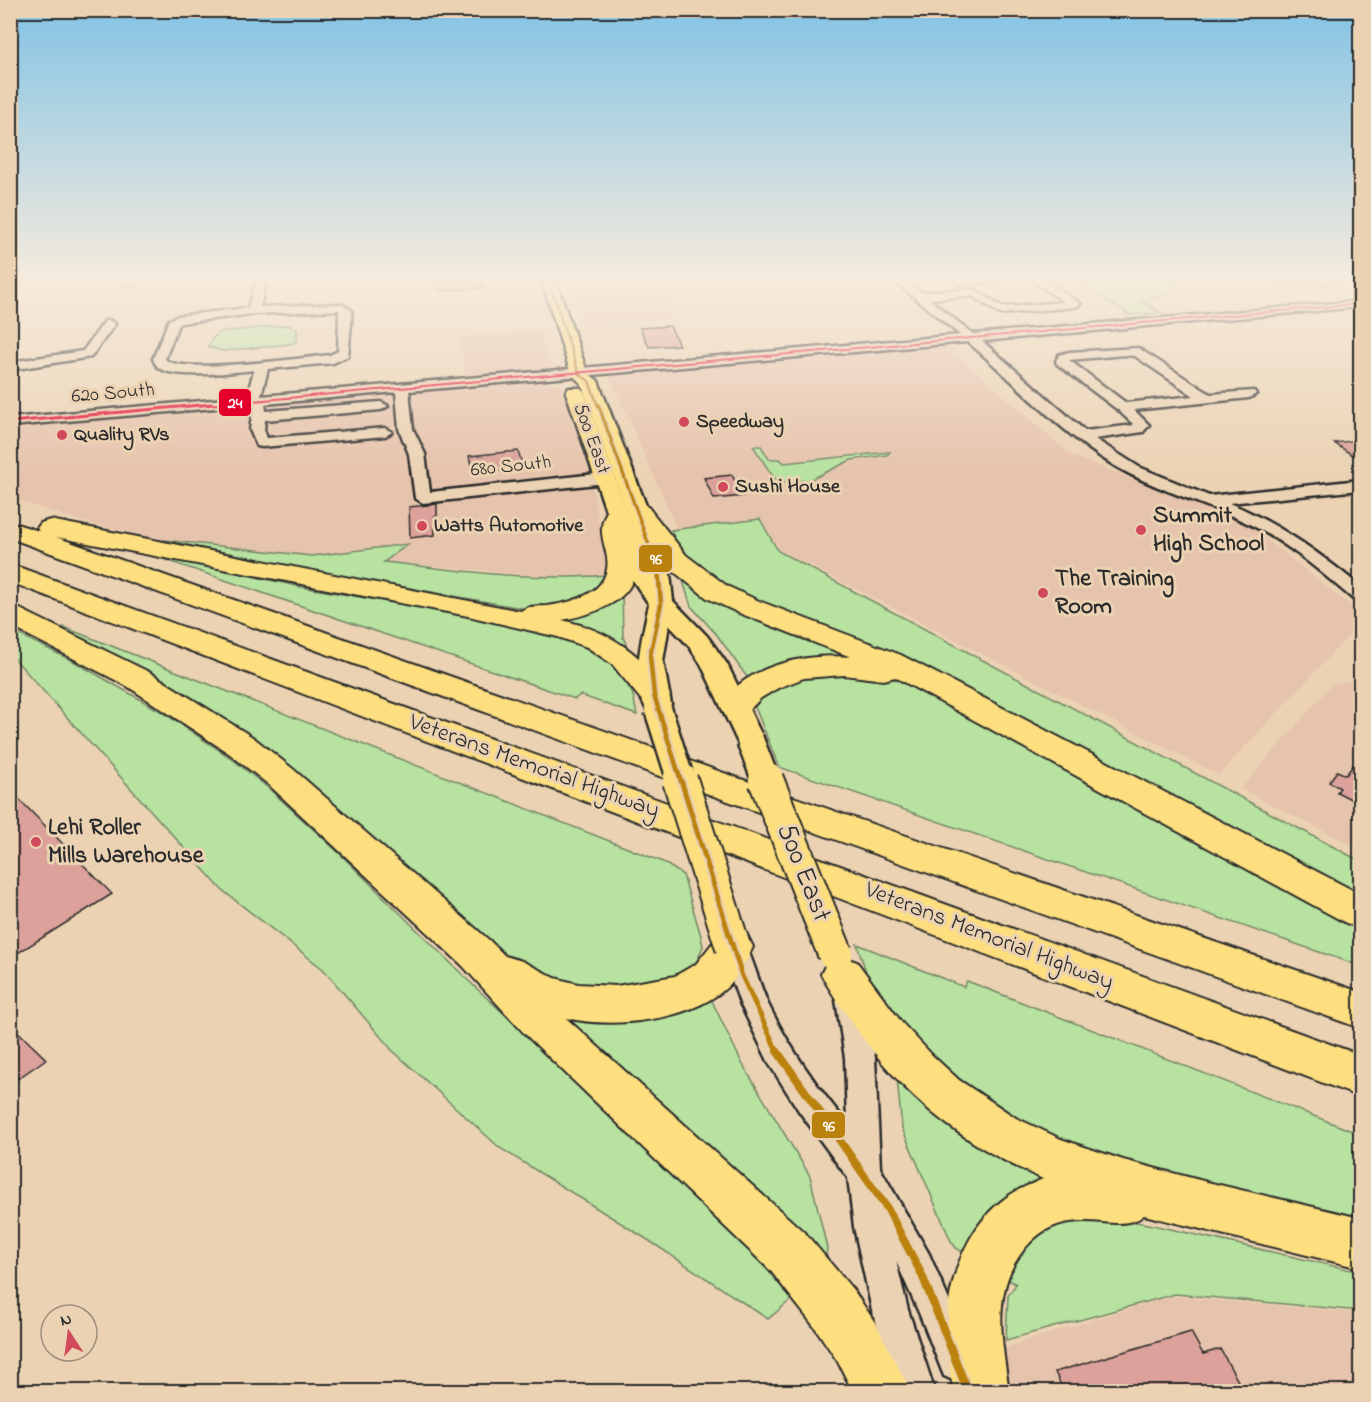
<svg xmlns="http://www.w3.org/2000/svg" width="1371" height="1402" viewBox="0 0 1371 1402" font-family="'Indie Flower',sans-serif">
	<rect width="100%" height="100%" fill="#ebd2b3"/>
	<filter id="ink" filterUnits="userSpaceOnUse"><feTurbulence type="fractalNoise" baseFrequency=".0167" numOctaves="2"/><feDisplacementMap in="SourceGraphic" scale="12" xChannelSelector="R" yChannelSelector="G"/><feConvolveMatrix kernelMatrix="1 2 1 2 8 2 1 2 1" color-interpolation-filters="sRGB"/></filter>
	<g filter="url(#ink)">
		<g fill="#e6c3ac">
			<path d="M 567,278 L 656,278 L 679,318 L 582,325 L 569,293 Z"/>
			<path d="M 539,330 L 552,367 L 531,371 L 465,377 L 460,337 Z"/>
			<path d="M 946,344 L 1072,456 L 1243,521 L 1360,613 L 1360,623 L 1219,775 L 778,549 L 761,518 L 677,528 L 609,375 Z"/>
			<path d="M 542,381 L 561,385 L 591,471 L 597,517 L 604,536 L 608,576 L 576,579 L 386,562 L 306,559 L 198,547 L 83,522 L 11,498 L 11,424 Z"/>
			<path d="M 1360,680 L 1360,849 L 1241,789 L 1332,684 Z"/>
			<path d="M 1169,1296 L 1360,1313 L 1360,1391 L 1015,1391 L 998,1350 Z"/>
		</g>
		<g fill="#b7e2a0" stroke="#718666" stroke-width="1.5">
			<path d="M 1069,278 L 1360,278 L 1360,283 L 1287,287 L 1227,278 L 1183,279 L 1171,293 L 1142,301 L 1161,313 L 1130,315 Z"/>
			<path d="M 286,325 L 297,328 L 297,340 L 291,344 L 223,351 L 208,347 L 213,338 L 221,332 Z"/>
			<path d="M 753,446 L 761,446 L 769,459 L 780,459 L 784,463 L 890,452 L 887,455 L 851,460 L 810,480 L 783,482 L 774,478 Z"/>
			<path d="M 760,519 L 778,551 L 1360,861 L 1360,896 L 1193,810 L 732,590 C 708,573 682,559 671,530 Z"/>
			<path d="M 164,540 L 312,556 L 408,544 L 384,562 C 458,570 531,582 606,575 C 596,602 551,607 527,609 L 158,543 Z"/>
			<path d="M 157,555 L 301,587 L 436,610 L 580,640 L 609,661 L 625,679 L 633,695 L 637,715 L 580,695 L 575,699 L 154,556 Z"/>
			<path d="M 686,580 L 874,662 L 749,680 L 717,635 L 691,606 L 683,581 Z"/>
			<path d="M 622,590 L 623,637 L 629,651 L 553,620 Z"/>
			<path d="M 63,627 L 663,862 L 683,875 L 701,936 L 703,946 L 697,961 L 689,970 L 651,991 L 532,980 L 300,777 L 225,719 L 139,669 L 59,629 Z"/>
			<path d="M 10,630 L 75,662 L 162,712 L 232,759 L 267,787 L 338,852 L 476,988 L 711,1204 L 792,1299 L 768,1319 L 648,1240 L 500,1148 L 392,1050 L 323,969 L 222,890 L 11,655 Z"/>
			<path d="M 871,674 L 895,679 L 924,691 L 1360,923 L 1360,966 L 779,767 L 755,707 L 762,695 L 801,675 Z"/>
			<path d="M 857,944 L 964,987 L 967,981 L 1360,1134 L 1360,1224 L 1194,1190 L 978,1112 L 881,1001 L 867,975 Z"/>
			<path d="M 709,995 L 743,1065 L 810,1176 L 827,1248 L 826,1259 L 546,1008 Z"/>
			<path d="M 897,1079 L 1057,1180 L 971,1257 L 956,1248 L 951,1241 L 902,1128 Z"/>
			<path d="M 1104,1216 L 1153,1225 L 1360,1272 L 1360,1311 L 1175,1294 L 1006,1340 L 1008,1296 L 1016,1284 L 1004,1277 C 1037,1230 1046,1222 1104,1216 Z"/>
		</g>
		<g fill="#dba19a" stroke="#2b2b2b" stroke-width="1.5">
			<path d="M 436,278 L 483,278 L 483,288 L 438,291 Z"/>
			<path d="M 670,326 L 679,345 L 649,347 L 640,328 Z"/>
			<path d="M 1360,440 L 1360,460 L 1334,443 Z"/>
			<path d="M 518,451 L 523,466 L 516,467 L 517,471 L 472,470 L 469,456 Z"/>
			<path d="M 732,475 L 743,496 L 714,499 L 704,478 Z"/>
			<path d="M 437,504 L 437,517 L 434,517 L 435,535 L 410,538 L 409,507 Z"/>
			<path d="M 1360,756 L 1360,804 L 1337,792 L 1340,788 L 1329,782 L 1337,771 L 1346,775 Z"/>
			<path d="M 10,790 L 112,894 L 10,958 Z"/>
			<path d="M 10,1024 L 46,1059 L 10,1084 Z"/>
			<path d="M 1191,1332 L 1203,1354 L 1220,1349 L 1244,1392 L 1064,1392 L 1055,1372 Z"/>
		</g>
		<g fill="none" stroke-linecap="round" stroke-linejoin="round">
			<g stroke="#2b2b2b" stroke-width="5">
				<g id="minor">
					<path d="M 16,278 L 26,278 L 14,293 L 10,294 L 10,284 Z"/>
					<path d="M 128,278 L 138,278 L 133,285 L 129,286 L 124,283 Z"/>
					<path d="M 257,278 L 267,278 L 260,307 L 342,304 L 352,311 L 348,356 L 333,363 L 268,369 L 261,396 L 960,335 L 891,278 L 902,278 L 921,292 L 974,289 L 1002,307 L 1064,302 L 1029,278 L 1041,278 L 1081,304 L 1075,307 L 1000,314 L 972,296 L 929,299 L 973,334 L 1360,301 L 1360,307 L 982,341 L 1085,431 L 1134,425 L 1118,410 L 1057,364 L 1056,361 L 1059,355 L 1069,352 L 1138,348 L 1210,394 L 1254,391 L 1256,394 L 1249,398 L 1134,410 L 1149,425 L 1143,432 L 1095,439 L 1139,467 L 1209,496 L 1360,480 L 1360,490 L 1229,503 C 1278,523 1319,553 1360,586 L 1360,600 L 1353,599 C 1320,571 1286,541 1245,522 C 1203,502 1156,490 1115,466 C 1060,433 1017,383 968,342 L 409,391 L 413,429 L 425,454 L 430,492 L 605,473 L 613,478 L 605,483 L 423,503 L 415,498 L 409,454 L 399,429 L 396,392 L 265,404 L 266,411 L 381,402 L 388,406 L 381,410 L 265,420 L 264,430 L 267,438 L 385,428 L 392,432 L 385,436 L 262,447 L 257,446 L 250,430 L 253,408 L 249,405 L 10,426 L 10,418 L 247,397 L 254,370 C 235,372 172,380 158,367 C 156,365 154,362 153,359 L 169,320 L 178,316 L 248,308 ZM 339,310 L 338,351 L 330,355 C 304,358 178,375 165,359 L 178,325 L 181,323 L 253,314 ZM 1125,355 L 1135,356 L 1194,396 L 1126,403 L 1069,360 Z"/>
					<path d="M 961,278 L 1003,278 L 998,281 L 959,284 L 954,281 Z"/>
					<path d="M 109,320 L 115,324 L 91,357 L 10,370 L 10,362 L 83,351 L 105,321 Z"/>
					<path d="M 733,936 L 743,939 C 753,960 759,983 768,1004 C 789,1047 816,1086 847,1123 L 845,1058 L 836,1000 L 840,991 L 850,988 L 860,991 L 864,1000 L 875,1058 L 880,1168 L 929,1254 L 976,1363 L 970,1376 L 957,1382 L 944,1376 L 920,1315 L 896,1261 L 908,1310 L 935,1392 L 897,1392 L 872,1310 L 854,1227 L 848,1178 L 799,1111 L 770,1065 L 740,1003 L 720,947 L 723,939 Z"/>
				</g>
			</g>
			<g stroke="#2b2b2b" stroke-width="5">
				<path id="major" d="M 541,278 L 555,278 L 587,372 L 598,381 L 669,565 L 673,601 L 707,636 L 727,664 L 764,740 L 760,747 L 750,749 L 740,747 L 701,664 L 689,646 L 669,625 L 663,661 L 671,704 L 667,710 L 657,713 L 647,710 C 629,681 643,635 649,604 L 626,570 L 566,392 L 569,388 L 581,388 L 584,392 L 644,559 L 581,383 L 571,374 Z"/>
			</g>
			<g stroke="#2b2b2b" stroke-width="4">
				<g id="highway">
					<path d="M 639,505 L 648,507 L 686,555 L 727,586 L 759,601 L 901,655 L 1360,894 L 1360,927 L 1346,923 L 895,677 L 884,680 L 844,675 L 804,678 L 778,688 L 761,698 L 747,712 L 736,715 L 725,712 L 720,705 C 746,665 806,653 851,657 L 739,613 L 707,598 L 668,567 L 629,516 C 628,525 625,534 628,543 C 630,551 634,558 635,566 C 636,602 590,615 562,620 C 610,631 643,654 670,695 L 665,702 L 654,705 L 643,702 L 612,664 L 587,647 L 558,637 L 468,616 L 56,537 L 738,778 L 1360,992 L 1360,1028 L 714,796 L 10,538 L 10,522 L 39,531 L 37,528 L 41,523 L 50,520 L 521,611 C 528,605 538,607 547,606 C 569,603 599,596 606,573 C 613,552 592,534 608,510 L 617,508 L 627,512 L 630,507 Z"/>
					<path d="M 10,564 L 1360,1055 L 1360,1097 L 10,582 Z"/>
					<path d="M 10,607 L 20,609 L 149,672 L 254,738 L 293,769 L 490,941 L 505,956 L 522,961 L 555,978 L 578,984 L 616,986 L 675,976 L 696,964 L 719,935 L 733,930 L 747,935 L 753,947 C 746,961 738,978 725,989 C 688,1021 613,1029 566,1018 L 806,1234 L 854,1291 L 876,1324 L 911,1392 L 853,1392 L 838,1362 L 816,1329 L 770,1270 L 524,1033 L 462,965 L 269,785 L 230,754 L 127,686 L 10,626 Z"/>
					<path d="M 842,957 L 857,962 L 902,1023 L 933,1056 L 959,1080 L 1016,1118 L 1061,1139 L 1123,1160 L 1207,1182 L 1360,1218 L 1360,1268 L 1144,1215 C 1127,1229 1103,1220 1083,1221 C 1060,1221 1041,1229 1026,1247 C 990,1289 1002,1340 1009,1392 L 953,1392 C 950,1367 947,1343 948,1318 C 949,1274 971,1220 1010,1195 C 1020,1188 1032,1184 1043,1179 C 963,1144 906,1100 856,1028 C 844,1011 831,993 821,974 L 827,962 Z"/>
				</g>
			</g>
			<use href="#minor" fill="#ebd2b3" fill-rule="evenodd"/>
			<use href="#major" fill="#fddf80" fill-rule="evenodd"/>
			<use href="#highway" fill="#fddf80" fill-rule="evenodd"/>
			<g stroke="#2b2b2b" stroke-width="31" stroke-linecap="butt">
				<g id="major-bridge-far1">
					<path d="M 658,709 L 681,781"/>
					<path d="M 750,740 L 766,781"/>
				</g>
			</g>
			<g stroke="#2b2b2b" stroke-width="38" stroke-linecap="butt">
				<g id="major-bridge">
					<path d="M 680,780 L 733,947"/>
					<path d="M 766,780 L 835,953"/>
				</g>
			</g>
			<use href="#major-bridge-far1" stroke="#fddf80" stroke-width="26"/>
			<use href="#major-bridge" stroke="#fddf80" stroke-width="34"/>
			<g stroke="#ebd2b3" stroke-width="4.5">
				<path id="bus-1-far4" d="M 548,278 L 579,374 L 589,381 L 598,406"/>
			</g>
			<g stroke="#ebd2b3" stroke-width="6">
				<path id="bus-1-far3" d="M 598,404 L 658,570"/>
			</g>
			<g stroke="#ebd2b3" stroke-width="9">
				<path id="bus-1-far2" d="M 658,568 L 661,604 L 650,656 L 654,695 L 681,781"/>
			</g>
			<g stroke="#ebd2b3" stroke-width="10">
				<path id="bus-1-far1" d="M 681,780 L 742,976 L 778,1053"/>
			</g>
			<g stroke="#ebd2b3" stroke-width="12">
				<path id="bus-1" d="M 777,1051 L 887,1208 L 922,1275 L 968,1392"/>
			</g>
			<g stroke="#ebd2b3" stroke-width="4.5">
				<path id="bus-2-far1" d="M 195,406 L 1360,304"/>
			</g>
			<g stroke="#ebd2b3" stroke-width="6">
				<path id="bus-2" d="M 10,422 L 212,404"/>
			</g>
			<use href="#bus-1-far4" stroke="#ba810d" stroke-width="2"/>
			<use href="#bus-1-far3" stroke="#ba810d" stroke-width="3"/>
			<use href="#bus-1-far2" stroke="#ba810d" stroke-width="4.5"/>
			<use href="#bus-1-far1" stroke="#ba810d" stroke-width="5"/>
			<use href="#bus-1" stroke="#ba810d" stroke-width="8"/>
			<use href="#bus-2-far1" stroke="#e4002b" stroke-width="2"/>
			<use href="#bus-2" stroke="#e4002b" stroke-width="3"/>
		</g>
	</g>
	<linearGradient id="sky" x2="0" y2="1"><stop stop-color="#82c3e5"/><stop offset="0.59" stop-color="#f6ebdd"/><stop offset="1" stop-color="#f6ebdd" stop-opacity="0"/></linearGradient>
	<rect width="1371" height="474" fill="url(#sky)"/>
	<g fill="#d1495b" stroke="#ebd2b3" stroke-width="2">
		<circle cx="684" cy="422" r="6"/>
		<circle cx="62" cy="435" r="6"/>
		<circle cx="723" cy="487" r="6"/>
		<circle cx="422" cy="526" r="6"/>
		<circle cx="1141" cy="530" r="6"/>
		<circle cx="1043" cy="593" r="6"/>
		<circle cx="36" cy="842" r="6"/>
	</g>
	<g text-anchor="middle" dominant-baseline="central" stroke-width="6" stroke-linejoin="round" paint-order="stroke">
		<g font-size="20" fill="#2b2b2b" stroke="#ebd2b3">
			<text transform="translate(113 394) rotate(-5)">620 South</text>
			<text transform="translate(591 439) rotate(70)">500 East</text>
			<text transform="translate(511 467) rotate(-6)">680 South</text>
		</g>
		<g font-size="20" font-weight="bold" fill="#2b2b2b" stroke="#ebd2b3" text-anchor="start">
			<text x="696" y="422">Speedway</text>
			<text x="74" y="435">Quality RVs</text>
			<text x="735" y="487">Sushi House</text>
			<text x="434" y="526">Watts Automotive</text>
		</g>
		<g font-size="24" font-weight="bold" fill="#2b2b2b" stroke="#ebd2b3" text-anchor="start">
			<text x="1153" y="516">Summit<tspan x="1153" dy="28">High School</tspan></text>
			<text x="1055" y="579">The Training<tspan x="1055" dy="28">Room</tspan></text>
			<text x="48" y="828">Lehi Roller<tspan x="48" dy="28">Mills Warehouse</tspan></text>
		</g>
		<g font-size="24" fill="#2b2b2b" stroke="#ebd2b3">
			<text transform="translate(534 767) rotate(20)">Veterans Memorial Highway</text>
			<text transform="translate(989 937) rotate(21)">Veterans Memorial Highway</text>
		</g>
		<g font-size="28" fill="#2b2b2b" stroke="#ebd2b3">
			<text transform="translate(803 873) rotate(68)">500 East</text>
		</g>
	</g>
	<g stroke="#ebd2b3" stroke-width="2">
		<rect x="218" y="388" width="34" height="29" rx="6" fill="#e4002b"/>
		<rect x="638" y="544" width="35" height="29" rx="6" fill="#ba810d"/>
		<rect x="811" y="1111" width="35" height="28" rx="6" fill="#ba810d"/>
	</g>
	<g font-size="16" text-anchor="middle" font-weight="bold" fill="#fff">
		<text x="235" y="408">24</text>
		<text x="656" y="564">96</text>
		<text x="829" y="1131">96</text>
	</g>
	<rect width="1371" height="1402" fill="none" stroke="#ebd2b3" stroke-width="36"/>
	<rect x="18" y="18" width="1335" height="1366" fill="none" stroke="#2b2b2b" stroke-width="2" filter="url(#ink)"/>
	<g transform="translate(69 1333) rotate(347)"><circle r="28" fill="#ebd2b3" stroke="#9e8f7d" stroke-width="1.5"/>
	<path d="M0-4.5L10 22L0 15L-10 22Z" fill="#d1495b"/>
	<text y="-9" font-size="16" font-weight="bold" text-anchor="middle" fill="#2b2b2b">N</text>
	</g>
</svg>
